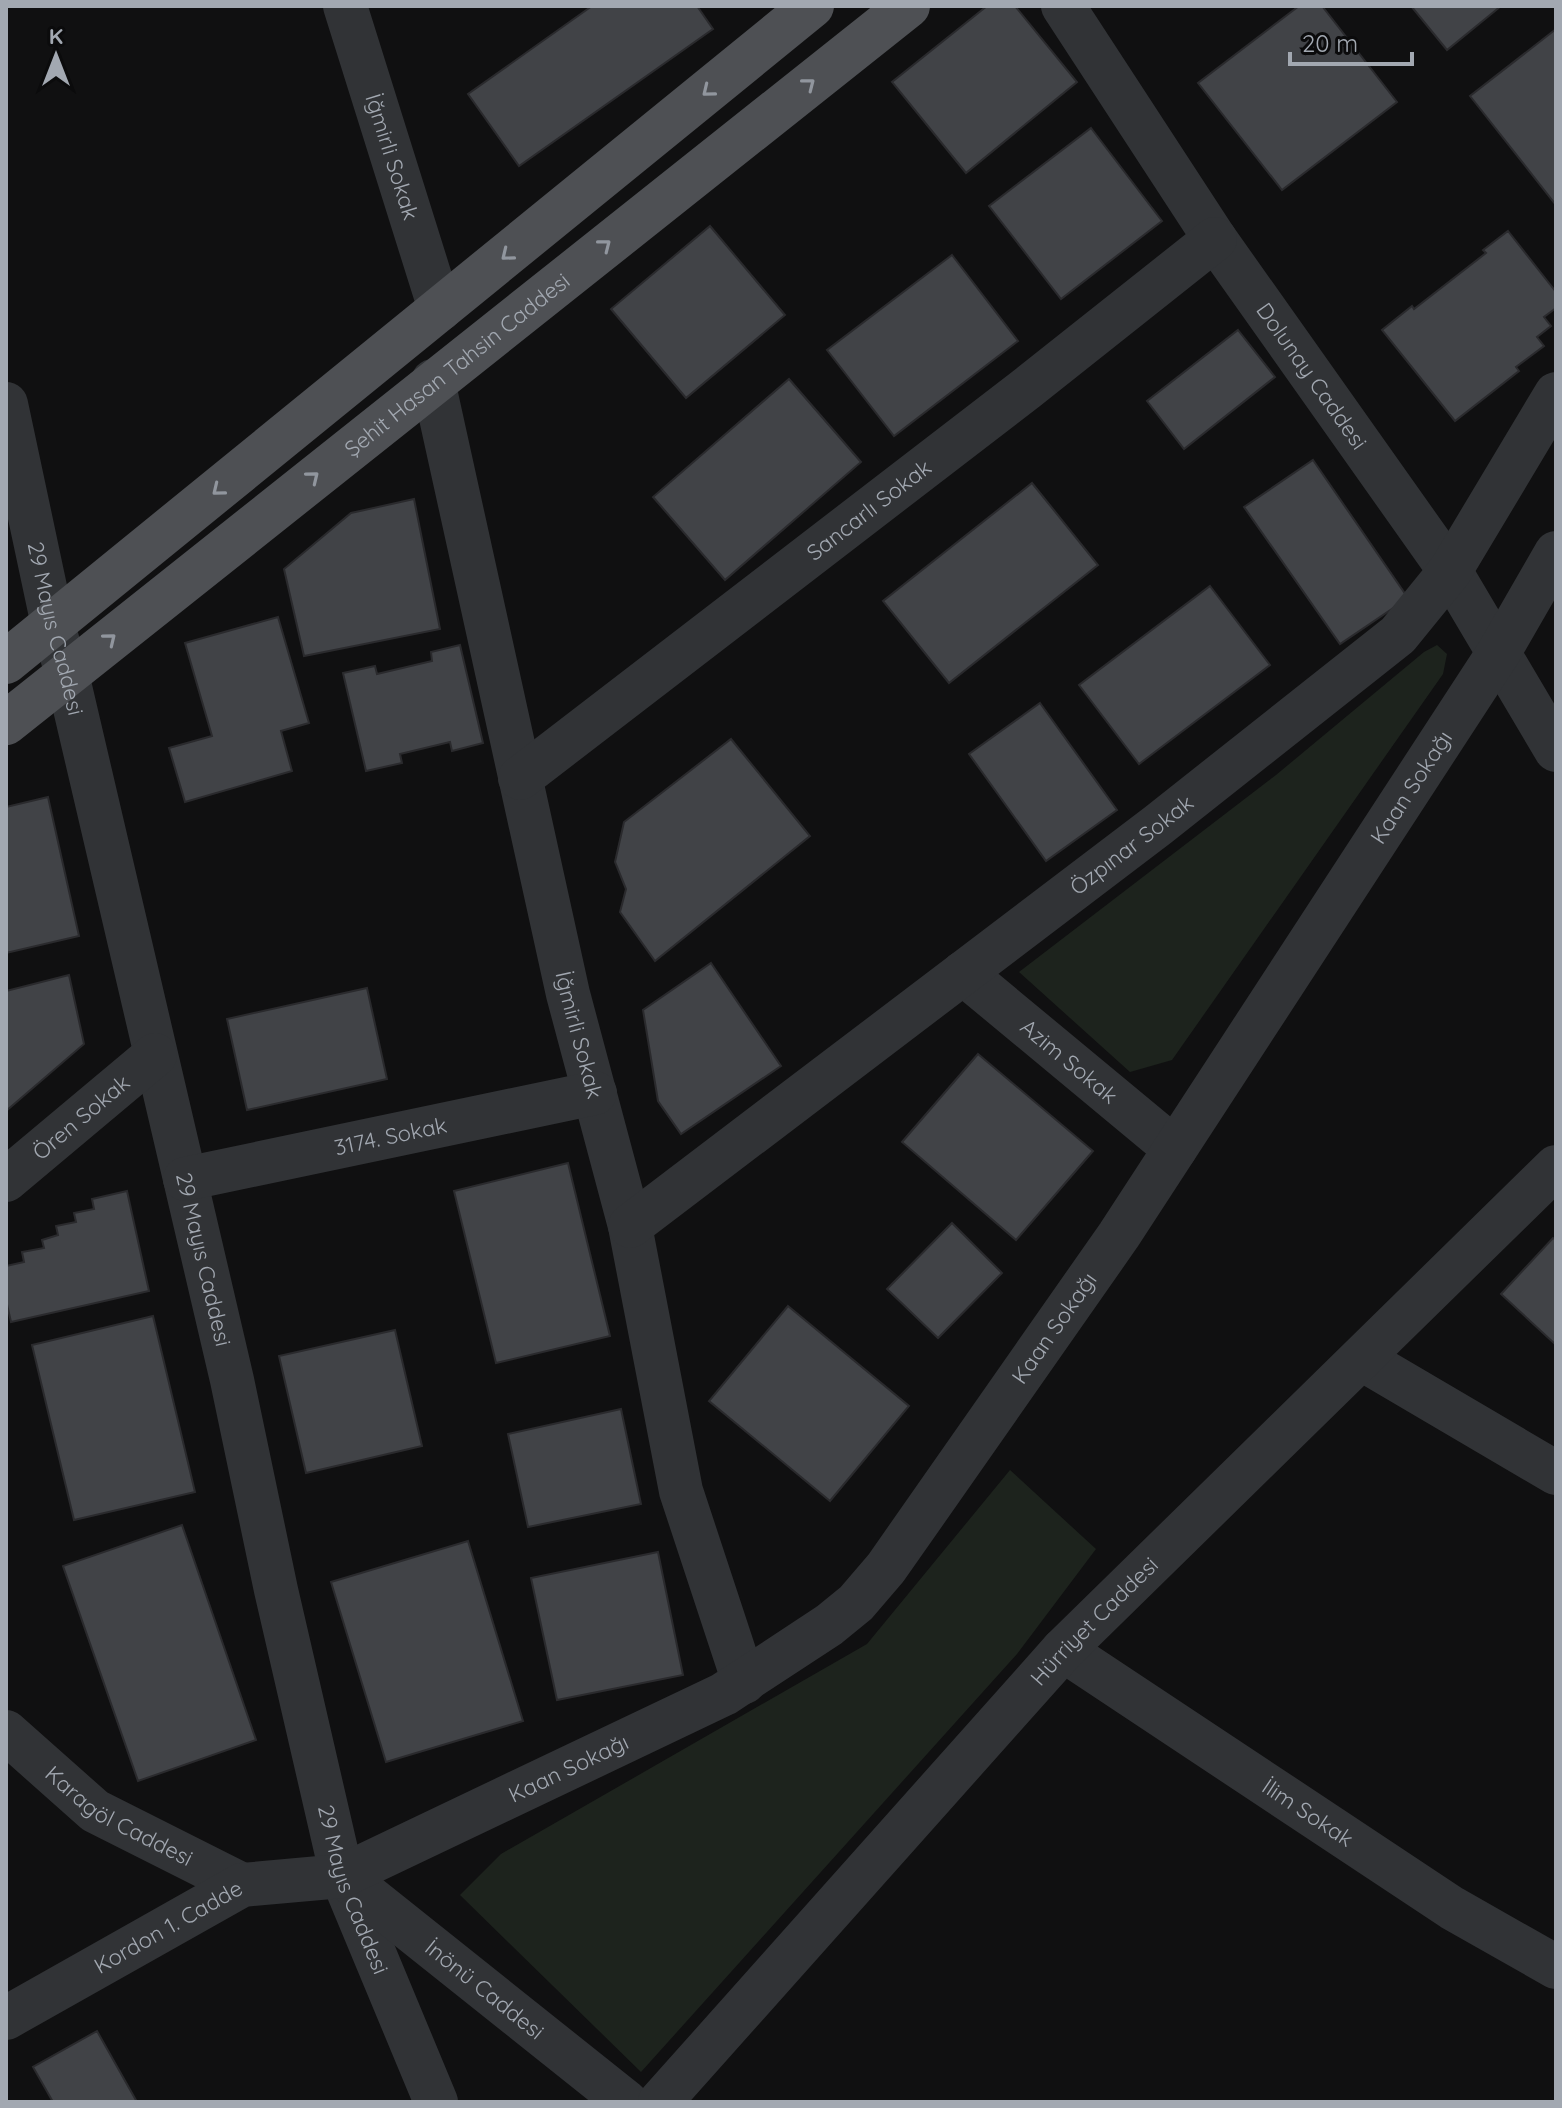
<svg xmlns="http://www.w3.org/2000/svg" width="1562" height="2108" viewBox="0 0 1562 2108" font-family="Quicksand,sans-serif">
	<rect width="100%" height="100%" fill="#101011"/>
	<g fill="#1d231d">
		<path d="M 1437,645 L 1447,654 L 1443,674 L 1172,1060 L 1130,1072 L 1019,972 L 1276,775 L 1424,652 Z"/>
		<path d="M 1010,1470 L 1096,1549 L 1017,1654 L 641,2072 L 460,1895 L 501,1854 L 867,1644 Z"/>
	</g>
	<g fill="#414347" stroke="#2a2a2d" stroke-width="2">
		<path d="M 592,6 L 697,6 L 713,29 L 519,166 L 468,94 Z"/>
		<path d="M 987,6 L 1015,6 L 1077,82 L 966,173 L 892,82 Z"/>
		<path d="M 1299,6 L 1322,6 L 1397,102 L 1282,190 L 1198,83 Z"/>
		<path d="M 1411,6 L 1501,6 L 1447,50 Z"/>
		<path d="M 1556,29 L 1556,205 L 1470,96 Z"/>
		<path d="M 1091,128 L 1162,221 L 1061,299 L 989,206 Z"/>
		<path d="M 710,226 L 785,315 L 686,398 L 611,309 Z"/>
		<path d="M 1508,231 L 1556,292 L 1556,308 L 1544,317 L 1551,326 L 1537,337 L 1544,346 L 1516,367 L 1519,371 L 1455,421 L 1382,330 L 1412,306 L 1414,309 L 1486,253 L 1483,250 Z"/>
		<path d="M 952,255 L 1018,341 L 894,436 L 827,350 Z"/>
		<path d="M 1238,330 L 1275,377 L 1184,449 L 1147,401 Z"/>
		<path d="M 789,379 L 861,462 L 725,580 L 653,497 Z"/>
		<path d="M 1313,460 L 1408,598 L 1340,644 L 1244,507 Z"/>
		<path d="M 1032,483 L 1098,565 L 949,683 L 883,601 Z"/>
		<path d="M 414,499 L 440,629 L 304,656 L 284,569 L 351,513 Z"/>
		<path d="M 1210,586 L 1270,665 L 1139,764 L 1079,685 Z"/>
		<path d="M 278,617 L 309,723 L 281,731 L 292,771 L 185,802 L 169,748 L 212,736 L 185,643 Z"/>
		<path d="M 460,645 L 483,743 L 452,751 L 450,742 L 400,754 L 402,763 L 366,771 L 343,673 L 375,666 L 377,674 L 432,661 L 431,652 Z"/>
		<path d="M 1040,703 L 1117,810 L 1046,861 L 969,754 Z"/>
		<path d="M 731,739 L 810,836 L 655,961 L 620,912 L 626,889 L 615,862 L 624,822 Z"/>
		<path d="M 48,797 L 79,936 L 6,953 L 6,807 Z"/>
		<path d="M 711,963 L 781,1066 L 681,1134 L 658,1101 L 643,1010 Z"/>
		<path d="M 69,975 L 84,1044 L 6,1111 L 6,991 Z"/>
		<path d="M 367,988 L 387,1079 L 247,1110 L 227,1019 Z"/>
		<path d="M 978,1054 L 1093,1151 L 1016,1240 L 902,1142 Z"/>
		<path d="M 568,1163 L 610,1336 L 496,1363 L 454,1191 Z"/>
		<path d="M 127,1191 L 149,1291 L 11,1322 L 6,1300 L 6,1266 L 24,1262 L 22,1252 L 44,1248 L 42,1240 L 58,1235 L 56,1226 L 76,1222 L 74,1213 L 94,1209 L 92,1199 Z"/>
		<path d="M 952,1223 L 1002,1273 L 938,1338 L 887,1289 Z"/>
		<path d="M 1553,1238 L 1556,1240 L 1556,1345 L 1501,1294 Z"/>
		<path d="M 788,1306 L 909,1406 L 830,1501 L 709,1401 Z"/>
		<path d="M 153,1316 L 195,1492 L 74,1520 L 32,1345 Z"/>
		<path d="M 395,1330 L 422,1446 L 306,1473 L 279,1356 Z"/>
		<path d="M 621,1409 L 641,1504 L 528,1527 L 508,1434 Z"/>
		<path d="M 182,1525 L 256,1740 L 138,1781 L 63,1566 Z"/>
		<path d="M 468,1541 L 523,1721 L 386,1762 L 331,1582 Z"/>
		<path d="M 658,1552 L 683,1675 L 557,1700 L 531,1578 Z"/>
		<path d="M 97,2031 L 137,2102 L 53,2102 L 33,2067 Z"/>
	</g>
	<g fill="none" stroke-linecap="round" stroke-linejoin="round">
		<g stroke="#313336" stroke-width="44">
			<path id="s1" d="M 345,6 L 440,309"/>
			<path id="s2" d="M 1063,6 L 1215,239 L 1450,571 L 1556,750"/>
			<path id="s3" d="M 433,381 L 568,994 L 630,1226 L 681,1491 L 744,1682"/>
			<path id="s4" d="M 6,404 L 53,625 L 67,674 L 232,1380 L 276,1590 L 342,1876 L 436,2102"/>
			<path id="s5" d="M 520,778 L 1026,389 L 1215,239"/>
			<path id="s6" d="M 963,973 L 1175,1149"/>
			<path id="s7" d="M 185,1179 L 595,1093"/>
			<path id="s8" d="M 6,1180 L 155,1055"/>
			<path id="s9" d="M 630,1226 L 1158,825 L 1398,635 L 1450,571 L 1556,394"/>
			<path d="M 1362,1359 L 1556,1473"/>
			<path id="s10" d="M 1063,1650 L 1452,1908 L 1556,1967"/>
			<path id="s11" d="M 6,1732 L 95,1811 L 242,1885"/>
			<path id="s12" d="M 344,1877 L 626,2102"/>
			<path id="s13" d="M 6,2018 L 242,1885 L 342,1876 L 724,1694 L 829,1625 L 856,1603 L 886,1568 L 1119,1235 L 1499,652 L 1556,553"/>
			<path id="s14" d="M 660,2102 L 1063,1650 L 1556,1167"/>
		</g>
		<g stroke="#4e5054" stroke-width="44">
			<path d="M 6,662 L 812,6"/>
			<path id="s15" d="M 6,723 L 908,6"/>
		</g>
	</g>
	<defs><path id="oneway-chevron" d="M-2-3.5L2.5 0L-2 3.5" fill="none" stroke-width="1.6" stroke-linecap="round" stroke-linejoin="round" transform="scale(2)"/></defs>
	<g stroke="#91969e">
		<use href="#oneway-chevron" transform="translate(809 84) rotate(-38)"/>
		<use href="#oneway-chevron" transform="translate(708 91) rotate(141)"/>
		<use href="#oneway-chevron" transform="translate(605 245) rotate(-38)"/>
		<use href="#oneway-chevron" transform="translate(507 255) rotate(141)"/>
		<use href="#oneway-chevron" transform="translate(313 477) rotate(-39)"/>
		<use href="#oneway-chevron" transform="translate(218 490) rotate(141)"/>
		<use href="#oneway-chevron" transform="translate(110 639) rotate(-39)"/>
	</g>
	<g text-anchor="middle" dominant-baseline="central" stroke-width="8" stroke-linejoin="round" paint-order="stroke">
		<g font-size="22" fill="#a2a8b1" stroke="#0b0b0c">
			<text stroke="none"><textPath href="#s1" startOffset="158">İğmirli Sokak</textPath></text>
			<text stroke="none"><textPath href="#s15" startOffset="576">Şehit Hasan Tahsin Caddesi</textPath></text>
			<text stroke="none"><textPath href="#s2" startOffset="446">Dolunay Caddesi</textPath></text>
			<text stroke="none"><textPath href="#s5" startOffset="440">Sancarlı Sokak</textPath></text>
			<text stroke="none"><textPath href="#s4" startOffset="230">29 Mayıs Caddesi</textPath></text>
			<text stroke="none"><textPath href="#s13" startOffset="1942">Kaan Sokağı</textPath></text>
			<text stroke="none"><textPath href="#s9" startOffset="630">Özpınar Sokak</textPath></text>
			<text stroke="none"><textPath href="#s3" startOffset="670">İğmirli Sokak</textPath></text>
			<text stroke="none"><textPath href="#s6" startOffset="138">Azim Sokak</textPath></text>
			<text stroke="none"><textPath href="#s8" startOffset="98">Ören Sokak</textPath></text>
			<text stroke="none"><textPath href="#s7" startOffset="210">3174. Sokak</textPath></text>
			<text stroke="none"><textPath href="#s4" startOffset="878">29 Mayıs Caddesi</textPath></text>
			<text stroke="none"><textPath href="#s13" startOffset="1294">Kaan Sokağı</textPath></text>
			<text stroke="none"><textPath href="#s14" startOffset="648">Hürriyet Caddesi</textPath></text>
			<text stroke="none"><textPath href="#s13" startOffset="622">Kaan Sokağı</textPath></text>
			<text stroke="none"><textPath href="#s10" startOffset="294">İlim Sokak</textPath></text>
			<text stroke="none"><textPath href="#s11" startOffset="142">Karagöl Caddesi</textPath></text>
			<text stroke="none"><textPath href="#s4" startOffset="1526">29 Mayıs Caddesi</textPath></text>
			<text stroke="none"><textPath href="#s13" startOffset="186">Kordon 1. Cadde</textPath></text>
			<text stroke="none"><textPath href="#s12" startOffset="180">İnönü Caddesi</textPath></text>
		</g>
	</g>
	<rect width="1562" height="2108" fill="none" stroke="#a2a8b1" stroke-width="16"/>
	<g transform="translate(56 56)" stroke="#0b0b0c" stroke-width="6" paint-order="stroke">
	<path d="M0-6L14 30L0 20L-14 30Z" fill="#a2a8b1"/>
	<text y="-12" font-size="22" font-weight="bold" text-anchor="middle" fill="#a2a8b1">K</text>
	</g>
	<path d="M1290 52v12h122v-12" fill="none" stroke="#a2a8b1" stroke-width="4"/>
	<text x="1302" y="52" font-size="24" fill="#a2a8b1" stroke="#0b0b0c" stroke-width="6" paint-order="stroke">20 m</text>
</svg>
